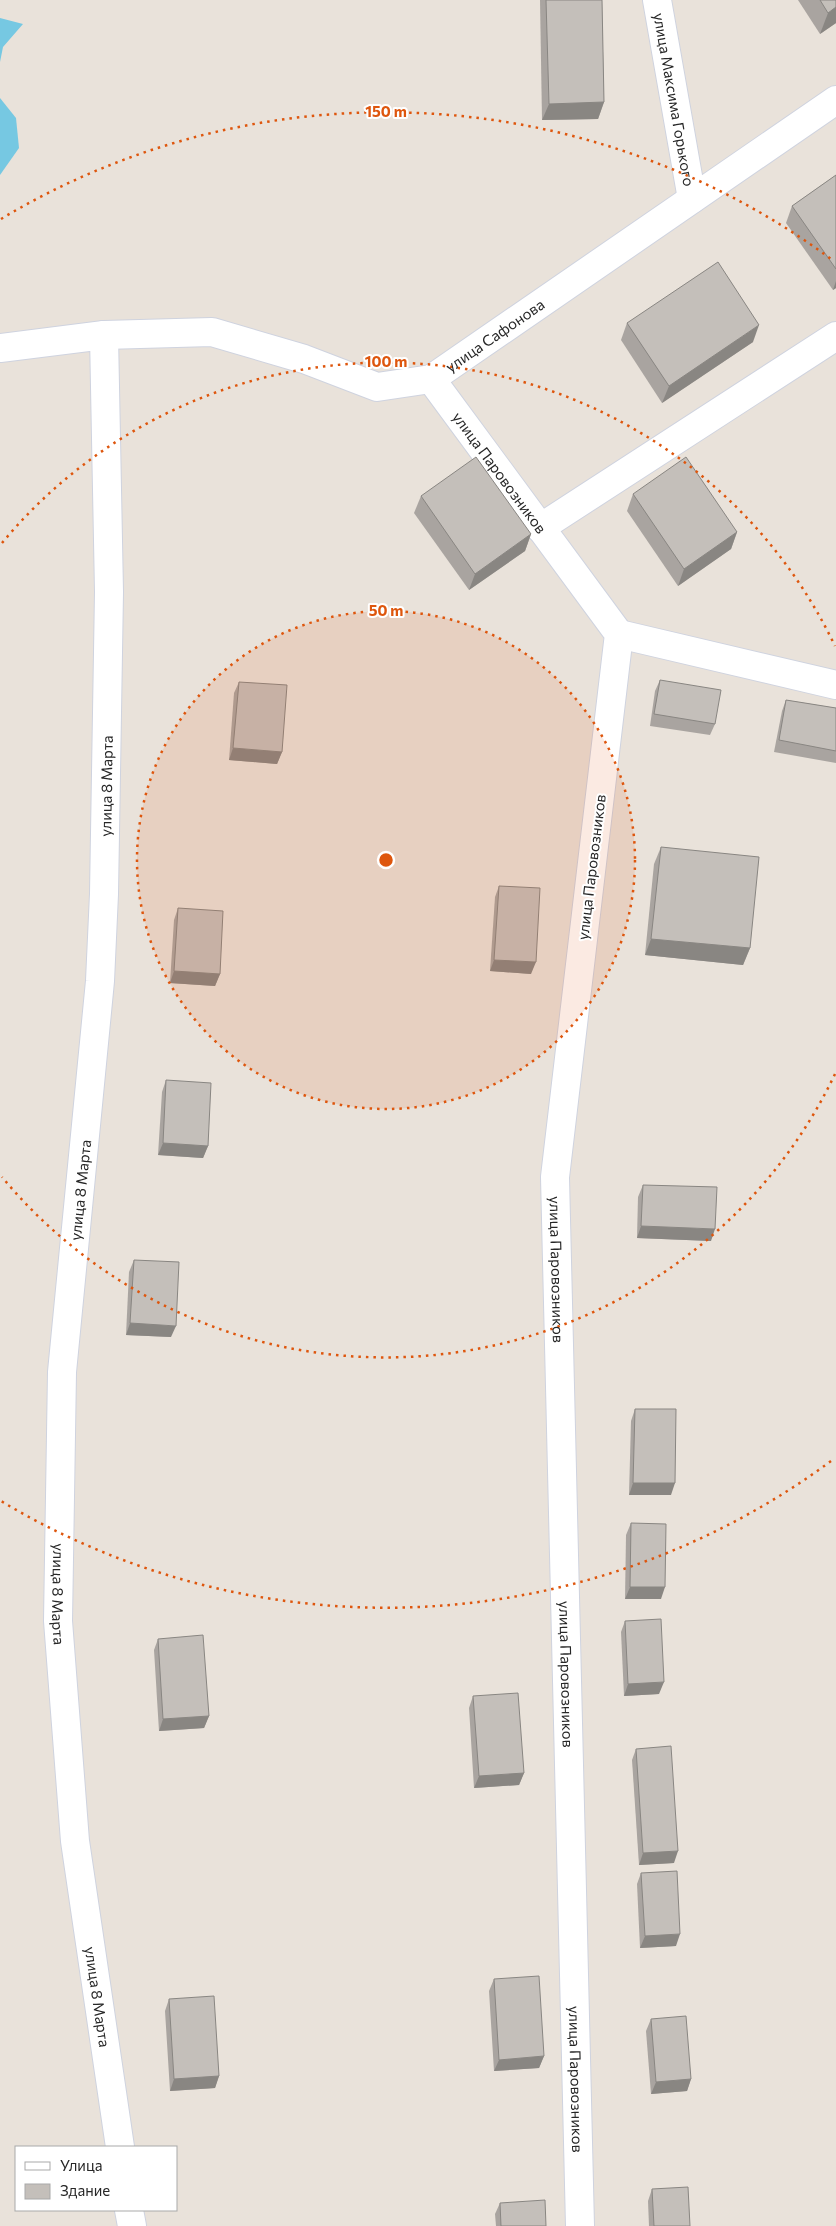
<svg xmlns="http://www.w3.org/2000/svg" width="836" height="2226" viewBox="0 0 836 2226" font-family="Commissioner,sans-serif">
	<rect width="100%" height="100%" fill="#e9e2da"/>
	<g fill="#76c8e2">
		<path d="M 0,18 L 23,24 L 3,47 L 0,62 Z"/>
		<path d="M 0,98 L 16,118 L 19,148 L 0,175 Z"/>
	</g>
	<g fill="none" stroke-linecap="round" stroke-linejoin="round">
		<g stroke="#cfd3df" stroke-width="30">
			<g id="minor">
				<path id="s1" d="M 657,0 L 692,199"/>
				<path id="s2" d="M 0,348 L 104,335 L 109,592 L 104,894 L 100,981 L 62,1372 L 58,1621 L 75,1841 L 120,2147"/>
				<path id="s3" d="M 431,379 L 619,634 L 555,1177 L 580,2226"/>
				<path d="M 540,528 L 836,336"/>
				<path d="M 619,634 L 836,685"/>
				<path d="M 129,2210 L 132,2226"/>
			</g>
		</g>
		<g stroke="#cfd3df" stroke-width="30">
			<g id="tertiary">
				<path id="s4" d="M 104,335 L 212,332 L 304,359 L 377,387 L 431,379 L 836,100"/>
			</g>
		</g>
		<use href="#minor" stroke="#fff" stroke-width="28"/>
		<use href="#tertiary" stroke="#fff" stroke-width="28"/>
	</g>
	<g fill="#a9a4a0">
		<path d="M 540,0 L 602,0 L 604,102 L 598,119 L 542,120 Z"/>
		<path d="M 798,0 L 836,0 L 836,23 L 820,34 Z"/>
		<path d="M 836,175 L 836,288 L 833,290 L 786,223 L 792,206 Z"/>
		<path d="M 627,323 L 753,342 L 662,403 L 621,340 Z"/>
		<path d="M 633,494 L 737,532 L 731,549 L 678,586 L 627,511 Z"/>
		<path d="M 421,496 L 531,534 L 525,551 L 469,590 L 414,513 Z"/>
		<path d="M 660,680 L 715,724 L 710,735 L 650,726 L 655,691 Z"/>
		<path d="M 239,682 L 282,752 L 277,764 L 229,760 L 234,693 Z"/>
		<path d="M 786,700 L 836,708 L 836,763 L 774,752 L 782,711 Z"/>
		<path d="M 661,847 L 750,948 L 743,965 L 645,955 L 654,864 Z"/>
		<path d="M 499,886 L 531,974 L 490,971 L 495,897 Z"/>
		<path d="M 178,908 L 220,974 L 215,986 L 170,983 L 174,920 Z"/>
		<path d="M 166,1080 L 208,1146 L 203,1158 L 158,1155 L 162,1092 Z"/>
		<path d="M 643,1185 L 711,1241 L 637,1238 L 638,1197 Z"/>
		<path d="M 134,1260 L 171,1337 L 126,1335 L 129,1272 Z"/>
		<path d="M 635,1409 L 671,1495 L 629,1495 L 631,1421 Z"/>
		<path d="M 631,1523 L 661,1599 L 625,1599 L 626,1535 Z"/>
		<path d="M 625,1621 L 659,1694 L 624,1696 L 621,1632 Z"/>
		<path d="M 158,1639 L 209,1716 L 204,1728 L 159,1731 L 154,1650 Z"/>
		<path d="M 473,1696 L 524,1773 L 519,1785 L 474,1788 L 469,1708 Z"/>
		<path d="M 636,1749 L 674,1863 L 639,1865 L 632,1760 Z"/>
		<path d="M 641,1873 L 676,1946 L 640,1948 L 637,1884 Z"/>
		<path d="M 494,1979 L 544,2056 L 539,2068 L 494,2071 L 489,1991 Z"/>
		<path d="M 169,1999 L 219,2076 L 215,2088 L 170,2091 L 165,2011 Z"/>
		<path d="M 651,2019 L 691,2079 L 687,2091 L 651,2094 L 646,2031 Z"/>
		<path d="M 652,2189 L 690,2226 L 649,2226 L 648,2201 Z"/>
		<path d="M 500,2203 L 546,2226 L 496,2226 L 495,2214 Z"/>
	</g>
	<g fill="#898682">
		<path d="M 836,7 L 836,23 L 820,34 L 828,13 Z"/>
		<path d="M 604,102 L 598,119 L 542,120 L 549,104 Z"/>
		<path d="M 836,281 L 836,288 L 833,290 Z"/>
		<path d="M 759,325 L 753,342 L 662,403 L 669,386 Z"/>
		<path d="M 737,532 L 731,549 L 678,586 L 684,569 Z"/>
		<path d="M 531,534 L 525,551 L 469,590 L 475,574 Z"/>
		<path d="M 233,748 L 282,752 L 277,764 L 229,760 Z"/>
		<path d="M 651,939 L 750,948 L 743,965 L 645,955 Z"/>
		<path d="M 494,960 L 536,962 L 531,974 L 490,971 Z"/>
		<path d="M 174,971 L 220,974 L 215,986 L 170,983 Z"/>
		<path d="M 163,1143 L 208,1146 L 203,1158 L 158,1155 Z"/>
		<path d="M 641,1226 L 715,1229 L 711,1241 L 637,1238 Z"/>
		<path d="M 130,1323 L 176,1326 L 171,1337 L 126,1335 Z"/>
		<path d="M 633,1483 L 675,1483 L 671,1495 L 629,1495 Z"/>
		<path d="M 630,1587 L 665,1587 L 661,1599 L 625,1599 Z"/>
		<path d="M 664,1682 L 659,1694 L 624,1696 L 628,1684 Z"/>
		<path d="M 209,1716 L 204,1728 L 159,1731 L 163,1719 Z"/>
		<path d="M 524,1773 L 519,1785 L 474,1788 L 479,1776 Z"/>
		<path d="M 678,1851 L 674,1863 L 639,1865 L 643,1853 Z"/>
		<path d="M 680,1934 L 676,1946 L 640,1948 L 645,1936 Z"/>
		<path d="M 544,2056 L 539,2068 L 494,2071 L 499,2060 Z"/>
		<path d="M 219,2076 L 215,2088 L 170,2091 L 174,2079 Z"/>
		<path d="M 691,2079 L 687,2091 L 651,2094 L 656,2082 Z"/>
	</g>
	<g fill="#c4bfba" stroke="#898682">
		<path d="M 546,0 L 602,0 L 604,102 L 549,104 Z"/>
		<path d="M 820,0 L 836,0 L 836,7 L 828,13 Z"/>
		<path d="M 836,175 L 836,269 L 792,206 Z"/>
		<path d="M 718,262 L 759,325 L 669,386 L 627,323 Z"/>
		<path d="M 476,457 L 531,534 L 475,574 L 421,496 Z"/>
		<path d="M 686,457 L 737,532 L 684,569 L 633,494 Z"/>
		<path d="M 660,680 L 721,690 L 715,724 L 654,714 Z"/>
		<path d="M 239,682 L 287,685 L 282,752 L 233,748 Z"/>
		<path d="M 786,700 L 836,708 L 836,751 L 779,740 Z"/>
		<path d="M 661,847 L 759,857 L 750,948 L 651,939 Z"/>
		<path d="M 499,886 L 540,888 L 536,962 L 494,960 Z"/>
		<path d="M 178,908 L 223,911 L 220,974 L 174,971 Z"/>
		<path d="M 166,1080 L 211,1083 L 208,1146 L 163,1143 Z"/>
		<path d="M 643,1185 L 717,1187 L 715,1229 L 641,1226 Z"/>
		<path d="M 134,1260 L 179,1262 L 176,1326 L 130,1323 Z"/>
		<path d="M 635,1409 L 676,1409 L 675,1483 L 633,1483 Z"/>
		<path d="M 631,1523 L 666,1524 L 665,1587 L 630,1587 Z"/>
		<path d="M 661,1619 L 664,1682 L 628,1684 L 625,1621 Z"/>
		<path d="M 203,1635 L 209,1716 L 163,1719 L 158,1639 Z"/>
		<path d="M 518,1693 L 524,1773 L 479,1776 L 473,1696 Z"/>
		<path d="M 671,1746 L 678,1851 L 643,1853 L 636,1749 Z"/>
		<path d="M 677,1871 L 680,1934 L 645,1936 L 641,1873 Z"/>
		<path d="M 539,1976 L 544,2056 L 499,2060 L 494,1979 Z"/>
		<path d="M 214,1996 L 219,2076 L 174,2079 L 169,1999 Z"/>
		<path d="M 686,2016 L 691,2079 L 656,2082 L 651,2019 Z"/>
		<path d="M 688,2187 L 690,2226 L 654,2226 L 652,2189 Z"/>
		<path d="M 545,2200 L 546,2226 L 501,2226 L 500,2203 Z"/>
	</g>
	<circle cx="386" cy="860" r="249" fill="#de560d" fill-opacity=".12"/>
	<g fill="none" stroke="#de560d" stroke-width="2.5" stroke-dasharray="2.5 5">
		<circle cx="386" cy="860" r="249"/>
		<path d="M835 1074A498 498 0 0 1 2 1177M2 543A498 498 0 0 1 835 646"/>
		<path d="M831 1461A748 748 0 0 1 1 1501M1 219A748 748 0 0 1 831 259"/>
	</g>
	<g text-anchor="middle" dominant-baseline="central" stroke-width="4" stroke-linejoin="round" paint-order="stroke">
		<g font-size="15" fill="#272727" stroke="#fff">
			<text stroke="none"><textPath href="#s1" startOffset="101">улица Максима Горького</textPath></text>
			<text stroke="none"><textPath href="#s4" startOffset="414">улица Сафонова</textPath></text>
			<text stroke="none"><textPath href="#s3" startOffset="116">улица Паровозников</textPath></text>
			<text transform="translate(106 786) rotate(-89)">улица 8 Марта</text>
			<text transform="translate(591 867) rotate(-83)">улица Паровозников</text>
			<text transform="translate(80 1190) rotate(-84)">улица 8 Марта</text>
			<text stroke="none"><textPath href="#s3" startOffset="956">улица Паровозников</textPath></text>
			<text stroke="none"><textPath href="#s2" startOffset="1366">улица 8 Марта</textPath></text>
			<text stroke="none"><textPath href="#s3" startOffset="1361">улица Паровозников</textPath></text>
			<text stroke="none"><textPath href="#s2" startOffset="1771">улица 8 Марта</textPath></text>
			<text stroke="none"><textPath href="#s3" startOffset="1766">улица Паровозников</textPath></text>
		</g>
	</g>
	<circle cx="386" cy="860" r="8" fill="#de560d" stroke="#fff" stroke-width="2.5"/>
	<g font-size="15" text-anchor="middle" font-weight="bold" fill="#de560d" stroke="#fff" stroke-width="4" stroke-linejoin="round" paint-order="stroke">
		<text x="386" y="117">150 m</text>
		<text x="386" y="367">100 m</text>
		<text x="386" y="616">50 m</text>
	</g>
	<rect x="15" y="2146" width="162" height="65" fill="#ffffff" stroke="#a9a9a9"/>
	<rect x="25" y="2162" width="25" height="8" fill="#ffffff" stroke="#a9a9a9"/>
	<text x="60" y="2171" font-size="15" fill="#272727">Улица</text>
	<rect x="25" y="2184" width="25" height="15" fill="#c4bfba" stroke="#a9a9a9"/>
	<text x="60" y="2196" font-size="15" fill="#272727">Здание</text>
</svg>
